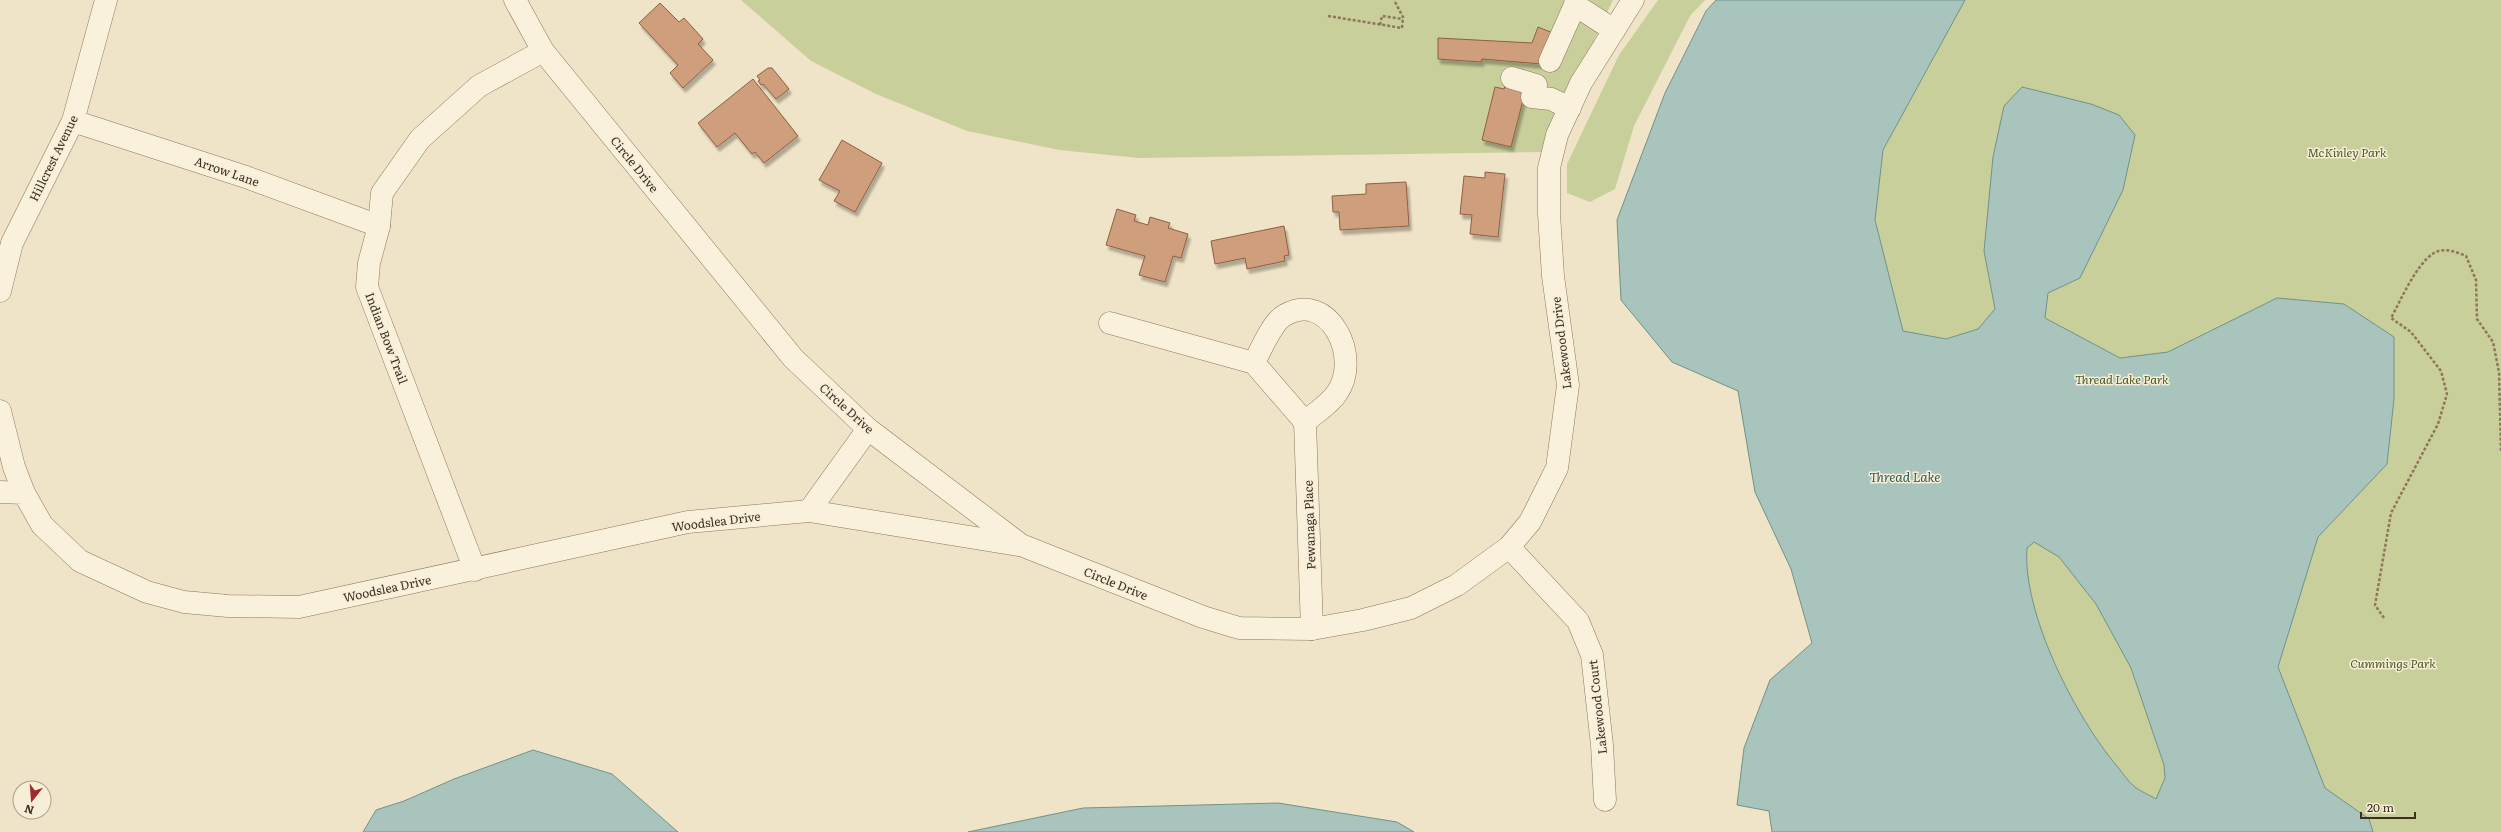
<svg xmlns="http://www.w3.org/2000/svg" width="2501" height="832" viewBox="0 0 2501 832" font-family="Literata,serif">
	<defs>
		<filter id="shadow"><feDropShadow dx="2.5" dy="4.5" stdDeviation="1" flood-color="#0004"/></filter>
	</defs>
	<rect width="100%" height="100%" fill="#f0e4c8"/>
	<g fill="#c9cf9b">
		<path d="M 741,0 L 1613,0 L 1542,152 L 1139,158 L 1059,150 L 967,131 L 876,94 L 811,61 Z"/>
		<path d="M 1658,0 L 1705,0 L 1690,16 L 1634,126 L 1615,189 L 1590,202 L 1567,193 L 1567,164 L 1619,55 Z"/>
		<path d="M 1716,0 L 2501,0 L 2501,832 L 1772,832 L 1769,811 L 1737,805 L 1744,748 L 1770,680 L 1812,643 L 1791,569 L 1755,492 L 1738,391 L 1672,362 L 1621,300 L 1617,220 L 1665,93 L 1706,11 Z"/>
	</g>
	<g fill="#a9c4bc" stroke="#6f938a" fill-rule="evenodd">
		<path d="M 1716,0 L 1965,0 L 1883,150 L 1875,220 L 1903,331 L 1946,339 L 1978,329 L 1995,309 L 1984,251 L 1993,157 L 2004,106 L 2022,87 L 2091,104 L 2119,115 L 2135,135 L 2123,190 L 2080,278 L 2048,293 L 2045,318 L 2120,358 L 2168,352 L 2277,298 L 2344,304 L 2394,337 L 2394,399 L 2387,464 L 2318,537 L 2278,667 L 2325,788 L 2369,819 L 2373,832 L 1772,832 L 1769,811 L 1737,805 L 1744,748 L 1770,680 L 1812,643 L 1791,569 L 1755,492 L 1738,391 L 1672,362 L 1621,300 L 1617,220 L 1665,93 L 1706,11 ZM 2034,542 L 2059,557 L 2096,604 L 2131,668 L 2164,765 L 2165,778 L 2156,799 C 2150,795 2141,792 2135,787 C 2128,782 2123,773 2117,766 C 2076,718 2022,613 2027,548 Z"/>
		<path d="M 533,750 L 612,774 L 678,832 L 363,832 L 376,810 L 404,801 L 454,779 Z"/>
		<path d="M 1278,803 L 1397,822 L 1414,832 L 968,832 L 1083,808 Z"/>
	</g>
	<g fill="#cf9f7d" stroke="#8d5f41" filter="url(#shadow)">
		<path d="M 660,3 L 679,22 L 684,18 L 703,39 L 698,44 L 713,60 L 683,88 L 670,73 L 678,65 L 639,23 Z"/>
		<path d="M 1538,27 L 1553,33 L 1542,64 L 1482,59 L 1481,62 L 1438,59 L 1438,38 L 1532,43 Z"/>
		<path d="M 768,68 L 772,68 L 789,89 L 776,99 L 763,84 L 761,85 L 758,81 L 760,80 L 757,76 Z"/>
		<path d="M 753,79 L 798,136 L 764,163 L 755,152 L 752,154 L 735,133 L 717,147 L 698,123 Z"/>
		<path d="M 1506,84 L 1526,88 L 1511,147 L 1482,140 L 1495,87 L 1504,89 Z"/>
		<path d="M 842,140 L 882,163 L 855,212 L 834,201 L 840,191 L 819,180 Z"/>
		<path d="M 1485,172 L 1505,174 L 1498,237 L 1470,234 L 1472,215 L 1460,214 L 1464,176 L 1485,178 Z"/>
		<path d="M 1406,182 L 1409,226 L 1340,230 L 1339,212 L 1333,212 L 1332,196 L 1366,194 L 1366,184 Z"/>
		<path d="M 1117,209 L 1136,215 L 1134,221 L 1148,225 L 1150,217 L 1170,223 L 1168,228 L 1188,234 L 1181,258 L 1173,256 L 1165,282 L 1139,275 L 1145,256 L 1106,245 Z"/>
		<path d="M 1284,226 L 1289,255 L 1284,256 L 1285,261 L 1247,269 L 1245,258 L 1215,264 L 1211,241 Z"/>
	</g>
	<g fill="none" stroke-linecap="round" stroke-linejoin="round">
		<g stroke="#8d765c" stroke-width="23">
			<g id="minor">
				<path d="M 515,0 L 543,51 L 793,358 L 868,429 L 1021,545 L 1203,617 L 1239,628 L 1312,629 L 1363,620 L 1411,608 L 1457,585 L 1509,547 L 1530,522 L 1557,468 L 1568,385 L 1553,276 L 1549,214 L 1549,168 L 1557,135 L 1581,83 L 1633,0"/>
				<path d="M 1576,0 L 1575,5 L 1614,30"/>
				<path d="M 1550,61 L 1575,5"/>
				<path d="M 1512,78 L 1536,85 L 1532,97 L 1551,99 L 1570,108"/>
				<path d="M 73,121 L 246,177 L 379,226"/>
				<path d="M 0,291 L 12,243 L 73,121 L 106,0"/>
				<path d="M 1110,323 L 1254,363 L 1305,422"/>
				<path d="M 1254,363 C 1260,351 1273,321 1285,315 C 1329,290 1362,357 1337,393 C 1330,404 1315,413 1305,422 L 1312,629"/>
				<path d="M 0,411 L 14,467 L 24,493"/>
				<path d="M 0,492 L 24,493 L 42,525 L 80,561 L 147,592 L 184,602 L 228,606 L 299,607 L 688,522 L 809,511 L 1018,545"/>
				<path d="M 809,511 L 868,429"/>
				<path d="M 1509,547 L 1578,621 L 1592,655 L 1602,745 L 1605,800"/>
				<path d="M 475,570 L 367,287 L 369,263 L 379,226 L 382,193 L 420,139 L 479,86 L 543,51"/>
			</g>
		</g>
		<g stroke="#8d765c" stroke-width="2.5" stroke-dasharray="3 2" stroke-linecap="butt">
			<path d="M 1328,16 L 1402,28 L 1403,17 L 1394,0"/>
			<path d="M 1380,25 L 1382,16 L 1403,19"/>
			<path d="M 2384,618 L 2375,605 L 2391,513 L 2438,424 L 2447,394 L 2441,371 L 2411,332 L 2391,318 C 2401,300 2416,264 2434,253 C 2444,247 2457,252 2466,256 L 2476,280 L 2477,319 L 2493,342 L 2499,372 L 2501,451"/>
		</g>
		<use href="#minor" stroke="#faf1dc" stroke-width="22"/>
	</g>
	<g text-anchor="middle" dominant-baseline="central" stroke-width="3" stroke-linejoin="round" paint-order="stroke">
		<g font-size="12" font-style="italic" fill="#4d5a26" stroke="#f7eed8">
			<text x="2347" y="152">McKinley Park</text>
			<text x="2122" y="379">Thread Lake Park</text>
			<text x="2393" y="663">Cummings Park</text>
		</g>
		<g font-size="12" fill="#3d2e20" stroke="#f7eed8">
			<text transform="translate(53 158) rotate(-64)">Hillcrest Avenue</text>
			<text transform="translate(635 164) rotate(51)">Circle Drive</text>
			<text transform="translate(227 171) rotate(19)">Arrow Lane</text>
			<text transform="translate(387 338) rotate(69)">Indian Bow Trail</text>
			<text transform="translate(1561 343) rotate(-97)">Lakewood Drive</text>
			<text transform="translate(847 408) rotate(42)">Circle Drive</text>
			<text transform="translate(716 521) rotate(-7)">Woodslea Drive</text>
			<text transform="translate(1309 525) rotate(-92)">Pewanaga Place</text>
			<text transform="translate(1116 583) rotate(22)">Circle Drive</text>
			<text transform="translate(387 588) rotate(-12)">Woodslea Drive</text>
			<text transform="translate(1597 707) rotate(-96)">Lakewood Court</text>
		</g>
		<g font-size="13" font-style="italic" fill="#2f5d5a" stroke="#f7eed8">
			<text x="1905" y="476">Thread Lake</text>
		</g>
	</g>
	<g transform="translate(32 800) rotate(197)"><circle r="19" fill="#f7eed8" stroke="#ada18e"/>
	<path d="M0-3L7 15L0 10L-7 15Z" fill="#9e2a2b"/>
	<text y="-6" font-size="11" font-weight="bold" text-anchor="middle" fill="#3d2e20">N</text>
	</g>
	<path d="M2361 812v6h54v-6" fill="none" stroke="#3d2e20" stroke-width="2"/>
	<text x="2367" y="812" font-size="12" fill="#3d2e20" stroke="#f7eed8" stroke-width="3" paint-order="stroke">20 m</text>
</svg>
